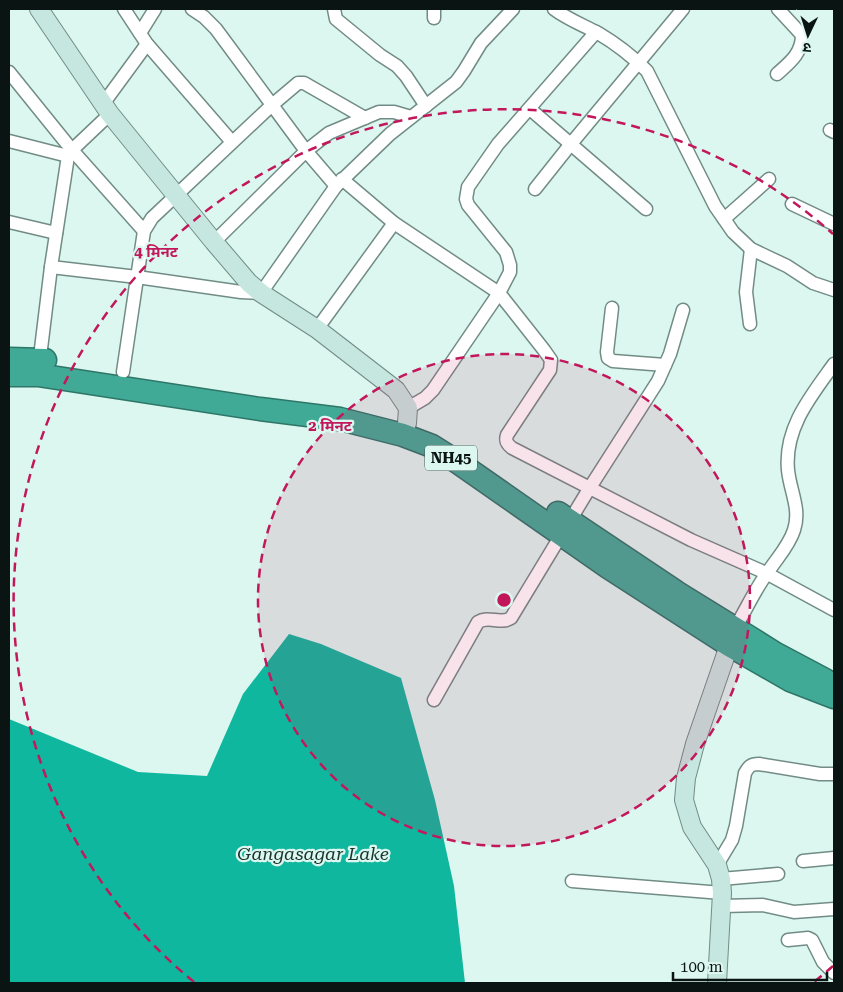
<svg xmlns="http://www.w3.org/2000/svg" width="843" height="992" viewBox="0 0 843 992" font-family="'Roboto Serif','Noto Sans Devanagari',serif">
	<rect width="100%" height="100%" fill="#dbf7f0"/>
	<path fill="#0fb79e" d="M 289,634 L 321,644 L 401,678 L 435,800 L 454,886 L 465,983 L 9,983 L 9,719 L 138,772 L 207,776 L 243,694 Z"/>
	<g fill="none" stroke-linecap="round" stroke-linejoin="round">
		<g stroke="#728c85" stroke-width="15">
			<g id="street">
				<path d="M 124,9 L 147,44 L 232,142"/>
				<path d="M 192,9 L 204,17 L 216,29 L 306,151 L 336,186"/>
				<path d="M 334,9 L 336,19 L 380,55 L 397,66 L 406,76 L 426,106"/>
				<path d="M 554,9 C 567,19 583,25 598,33 C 615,43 633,57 647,71 L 715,206 L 733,232 L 751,249 L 787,266 L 813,283 L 834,290"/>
				<path d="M 434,18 L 434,9"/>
				<path d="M 140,33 L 155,9"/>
				<path d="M 9,72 L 72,150 L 144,231"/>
				<path d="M 777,74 C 789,63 802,54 802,35 L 778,9"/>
				<path d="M 103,104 L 147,44"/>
				<path d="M 530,109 L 646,209"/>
				<path d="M 830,130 L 834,132"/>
				<path d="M 9,141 L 68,156"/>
				<path d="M 342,179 L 394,223 L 499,293 L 544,350 L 551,360 L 550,370 L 507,435 C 505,441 507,444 512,448 L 691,540 L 766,573 L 834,610"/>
				<path d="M 535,189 L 570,145 L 683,9"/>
				<path d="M 792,204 L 834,224"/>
				<path d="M 724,219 L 769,179"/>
				<path d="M 9,222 L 56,233"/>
				<path d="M 214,242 L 306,151 L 329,133 L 379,112 L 394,112 L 411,117"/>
				<path d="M 51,267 L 137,277 L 241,292 L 261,293 L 336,186 L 390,134 L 456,82 L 464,71 L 481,43 L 513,9"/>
				<path d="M 612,308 L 607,352 L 608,358 L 613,361 L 665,365"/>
				<path d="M 750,324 L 746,292 L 751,249"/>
				<path d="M 317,329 L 394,223"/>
				<path d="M 39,365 L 51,267 L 68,156 L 72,150 L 110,114"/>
				<path d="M 123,372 L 144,231 L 152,218 L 272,105 L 298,83 L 304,83 L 365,118"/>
				<path d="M 408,408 L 425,398 L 433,390 L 499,293 L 510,272 L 510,265 L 506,252 L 468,205 L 466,199 L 468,187 L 498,144 L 596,32"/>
				<path d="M 735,628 C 746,610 755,589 768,572 C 777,558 789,546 794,530 C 801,509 790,491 788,470 C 784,428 811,396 834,364"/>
				<path d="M 434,700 L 478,622 C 489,615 500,625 511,618 L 589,489 L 658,381 L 670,354 L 683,310"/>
				<path d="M 803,861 L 834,858"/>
				<path d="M 717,865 L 732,840 L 736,826 L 745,773 C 749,766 751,764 759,764 L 820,774 L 834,774"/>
				<path d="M 721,879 L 778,874"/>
				<path d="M 572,881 L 722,893"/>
				<path d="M 722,906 L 763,905 L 794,912 L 834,909"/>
				<path d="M 788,940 L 808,938 L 812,940 L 823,962 L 834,973"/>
			</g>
		</g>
		<g stroke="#728c85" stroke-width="20">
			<g id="secondary">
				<path d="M 39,9 L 110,114 L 214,242 L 249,283 L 261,293 L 317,329 L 396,390 L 408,408 L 407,423 L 403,435"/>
				<path d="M 717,983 L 722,893 L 721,879 L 717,865 L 692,827 L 684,800 L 686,778 L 695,744 L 733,634"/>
			</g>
		</g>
		<g stroke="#2e7668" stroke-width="25">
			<g id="highway">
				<path d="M 9,359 L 45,360"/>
				<path d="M 9,375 L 38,375 L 260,409 L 340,419 L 403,435 L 432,446 L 459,463 L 608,567 L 729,645 L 790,680 L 834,697"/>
				<path d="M 558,513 L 676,592 L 776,654 L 825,680"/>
			</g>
		</g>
		<use href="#street" stroke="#fff" stroke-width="12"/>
		<use href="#secondary" stroke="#c6e6e0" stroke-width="18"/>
		<use href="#highway" stroke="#41aa96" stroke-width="22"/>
	</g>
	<circle cx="504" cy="600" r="246" fill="#c2185b" fill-opacity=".12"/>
	<g fill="none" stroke="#c2185b" stroke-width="2.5" stroke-dasharray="9 6">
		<circle cx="504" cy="600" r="246"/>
		<path d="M833 966A492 492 0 0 1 814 982M194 982A492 492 0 1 1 833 234"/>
	</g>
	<g text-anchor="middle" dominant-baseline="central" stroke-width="4.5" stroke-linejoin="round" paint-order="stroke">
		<rect fill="#dbf7f0" stroke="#495855" stroke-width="1" x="425" y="445.5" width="52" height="25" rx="4"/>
		<g font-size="15" font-weight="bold" fill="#0a1412">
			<text x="451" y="458">NH45</text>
		</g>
		<g font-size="18" font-style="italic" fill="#1a322c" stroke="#dbf7f0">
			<text x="313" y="853">Gangasagar Lake</text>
		</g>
	</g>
	<circle cx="504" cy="600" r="8" fill="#c2185b" stroke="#dbf7f0" stroke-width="2.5"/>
	<g font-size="15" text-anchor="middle" font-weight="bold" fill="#c2185b" stroke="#dbf7f0" stroke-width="4.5" stroke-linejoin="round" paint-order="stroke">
		<text x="156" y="257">4 मिनट</text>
		<text x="330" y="431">2 मिनट</text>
	</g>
	<rect width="843" height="992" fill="none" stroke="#0a1412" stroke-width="20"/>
	<g transform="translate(808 35) rotate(184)" stroke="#dbf7f0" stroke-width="4" paint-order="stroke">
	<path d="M0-4L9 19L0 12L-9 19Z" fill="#0a1412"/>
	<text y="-8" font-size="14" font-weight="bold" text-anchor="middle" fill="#0a1412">उ</text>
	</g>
	<path d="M673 972v8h154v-8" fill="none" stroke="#0a1412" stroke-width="2.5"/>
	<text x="680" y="972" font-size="15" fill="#0a1412" stroke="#dbf7f0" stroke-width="4" paint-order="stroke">100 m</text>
</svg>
